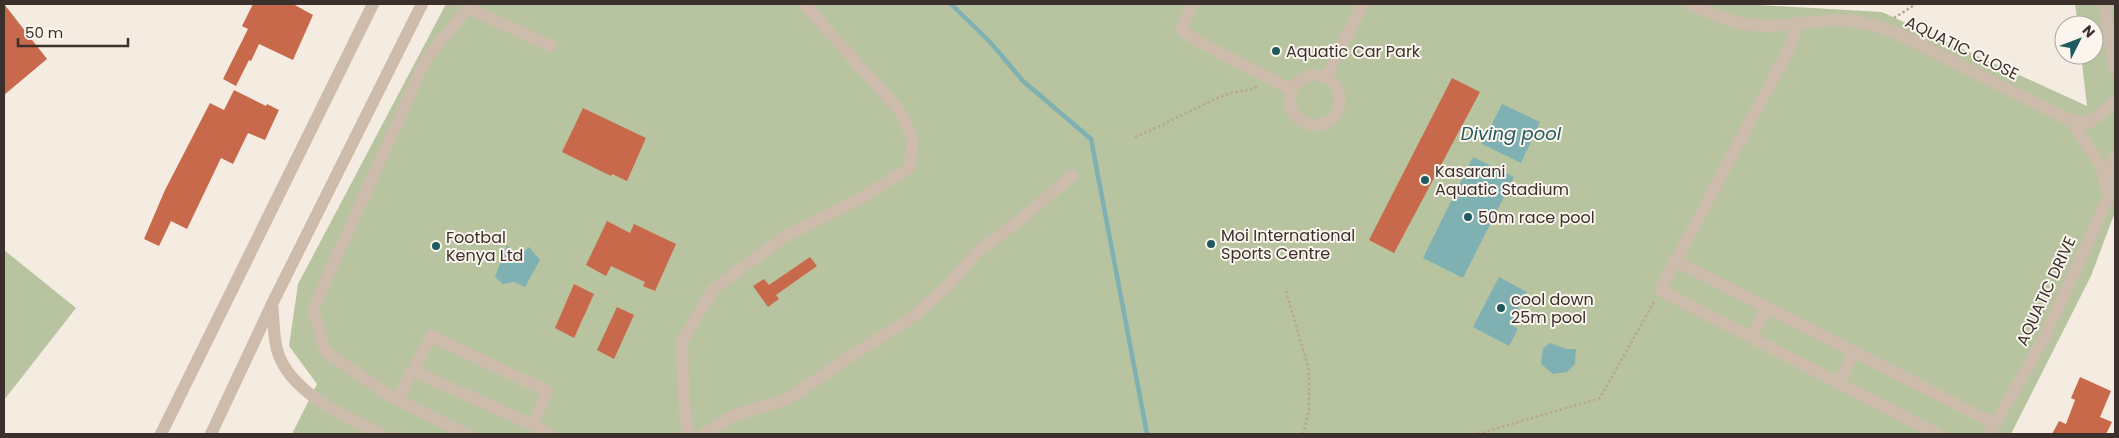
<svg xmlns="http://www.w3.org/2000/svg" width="2119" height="438" viewBox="0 0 2119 438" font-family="Poppins,sans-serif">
	<rect width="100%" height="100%" fill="#f4ebe1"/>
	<g fill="#b8c4a0">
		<path d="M 446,4 L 1742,4 L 1882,12 L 2087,106 L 2081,55 L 2094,55 L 2094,25 L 2078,25 L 2075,4 L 2115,4 L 2115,212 L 2091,276 L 2011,434 L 292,434 L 317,384 L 289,346 L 298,284 Z"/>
		<path d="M 4,250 L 76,308 L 4,400 Z"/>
	</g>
	<g fill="#7fb0b2">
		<path d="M 1502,104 L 1540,122 L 1521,163 L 1482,144 Z"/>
		<path d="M 1473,157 L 1514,177 L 1463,278 L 1423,258 Z"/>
		<path d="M 507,245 L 518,257 L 529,247 L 540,260 L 525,287 L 514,282 L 503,284 L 495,277 Z"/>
		<path d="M 1499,277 L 1527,292 L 1510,324 L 1518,329 L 1509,346 L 1473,327 Z"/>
		<path d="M 1550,343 L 1566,349 L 1576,349 L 1575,364 L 1567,372 L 1553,374 L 1541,364 L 1543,348 Z"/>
	</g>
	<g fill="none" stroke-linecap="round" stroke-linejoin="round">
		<path stroke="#7fb0b2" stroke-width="4.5" d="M 951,4 L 990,42 L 1023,81 L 1091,139 L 1147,434"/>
	</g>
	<g fill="#c8694b">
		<path d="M 4,4 L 47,59 L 4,95 Z"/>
		<path d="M 253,4 L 293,4 L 313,15 L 293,60 L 259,44 L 251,61 L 249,60 L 236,86 L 223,79 L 248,29 L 242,26 Z"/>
		<path d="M 1452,78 L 1480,92 L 1394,253 L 1369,240 Z"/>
		<path d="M 234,90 L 266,106 L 267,104 L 279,110 L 265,140 L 248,133 L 233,164 L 221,158 L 187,229 L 171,221 L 159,246 L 144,239 L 165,190 L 210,103 L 224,110 Z"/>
		<path d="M 583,108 L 646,138 L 627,181 L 612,174 L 611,176 L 562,152 Z"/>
		<path d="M 607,221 L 630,233 L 634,224 L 676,244 L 655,291 L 643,286 L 645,282 L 611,266 L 606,276 L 586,265 Z"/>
		<path d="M 810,257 L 817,266 L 776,295 L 779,299 L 768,307 L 753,286 L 764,279 L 769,285 Z"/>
		<path d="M 574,284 L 594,294 L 574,338 L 555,328 Z"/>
		<path d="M 617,307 L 634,315 L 614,359 L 597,350 Z"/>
		<path d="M 2080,377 L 2111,391 L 2100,417 L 2112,422 L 2106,434 L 2052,434 L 2059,421 L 2066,424 L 2075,400 L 2071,398 Z"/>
	</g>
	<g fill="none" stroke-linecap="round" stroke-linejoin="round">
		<g stroke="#b9a596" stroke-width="2.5" stroke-dasharray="2.5 2.5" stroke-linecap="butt">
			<path d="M 1894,18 L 1916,4"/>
			<path d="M 1135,137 C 1167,124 1197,106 1228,94 C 1238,90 1248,92 1258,86"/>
			<path d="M 1286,291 L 1309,370 L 1309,410 L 1303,434"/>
			<path d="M 1478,434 L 1600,398 L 1654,302"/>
		</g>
		<g stroke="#cdbbac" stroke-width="12">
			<path d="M 1193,4 L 1181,29 L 1194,39 L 1292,90"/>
			<path d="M 1689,4 C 1712,14 1736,25 1761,26 C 1794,27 1827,16 1860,22 C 1893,28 1924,47 1954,62 C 1992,82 2031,101 2070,120 L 2086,123 L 2090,122 L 2115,102"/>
			<path d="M 2104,4 L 2115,69"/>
			<path d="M 1799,22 L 1790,47 L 1660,290 L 1937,434"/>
			<circle cx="1315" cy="100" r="25"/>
			<path d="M 1326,77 L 1363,4"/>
			<path d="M 2070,120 L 2101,165 L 2106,187"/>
			<path d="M 1676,261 L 1995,424"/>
			<path d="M 272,304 C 274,319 273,339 278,353 C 292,394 345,416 381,434"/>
			<path d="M 1751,337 L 1767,308"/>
			<path d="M 1839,383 L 1854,352"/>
			<path d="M 397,400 L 431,336 L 547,391 L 533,425 L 413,371"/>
			<path d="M 533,425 L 550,434"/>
			<path d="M 161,434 L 373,4"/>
			<path d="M 211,434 L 272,304 L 422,4"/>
			<path d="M 466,434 L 390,396 L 326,352 L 313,309 L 426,59 L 468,8 L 551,46"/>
			<path d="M 689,434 L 685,420 L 682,342 L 713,289 L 784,237 L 863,197 L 909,168 L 913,141 L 900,111 L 804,4"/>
			<path d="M 704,434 L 732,416 L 788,399 L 849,357 L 910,319 L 951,283 L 977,252 L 1020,220 L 1072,176"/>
			<path d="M 1989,434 L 2044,338 L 2108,198 L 2115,156"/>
		</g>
	</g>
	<g fill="#1f5a5e" stroke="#fbf5ee" stroke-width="2">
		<circle cx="1276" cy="51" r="5"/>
		<circle cx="1425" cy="180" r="5"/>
		<circle cx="1468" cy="217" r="5"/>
		<circle cx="1211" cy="244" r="5"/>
		<circle cx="436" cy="246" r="5"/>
		<circle cx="1501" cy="308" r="5"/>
	</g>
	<g text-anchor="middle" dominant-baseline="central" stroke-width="4" stroke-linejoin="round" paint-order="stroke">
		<g font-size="16" fill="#3b302b" stroke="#fbf5ee">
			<text transform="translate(1962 48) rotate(26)">AQUATIC CLOSE</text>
			<text transform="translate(2046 291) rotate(-65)">AQUATIC DRIVE</text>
		</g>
		<g font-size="16" fill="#3b302b" stroke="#fbf5ee" text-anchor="start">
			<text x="1286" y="51">Aquatic Car Park</text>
			<text x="1435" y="171">Kasarani<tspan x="1435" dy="18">Aquatic Stadium</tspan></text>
			<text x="1478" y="217">50m race pool</text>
			<text x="1221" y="235">Moi International<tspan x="1221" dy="18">Sports Centre</tspan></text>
			<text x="446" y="237">Footbal<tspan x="446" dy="18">Kenya Ltd</tspan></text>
			<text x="1511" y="299">cool down<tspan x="1511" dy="18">25m pool</tspan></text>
		</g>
		<g font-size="18" font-style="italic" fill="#1f5a5e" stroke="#fbf5ee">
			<text x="1511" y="133">Diving pool</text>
		</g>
	</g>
	<rect width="2119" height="438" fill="none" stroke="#3b302b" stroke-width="10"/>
	<g transform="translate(2079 40) rotate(48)"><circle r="24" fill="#fbf5ee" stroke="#aea6a0"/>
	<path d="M0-4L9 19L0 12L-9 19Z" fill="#1f5a5e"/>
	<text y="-8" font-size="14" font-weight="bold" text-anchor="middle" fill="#3b302b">N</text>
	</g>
	<path d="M18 38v8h110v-8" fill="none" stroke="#3b302b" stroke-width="2.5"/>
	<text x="25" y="38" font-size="15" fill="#3b302b" stroke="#fbf5ee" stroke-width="4" paint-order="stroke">50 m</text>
</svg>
